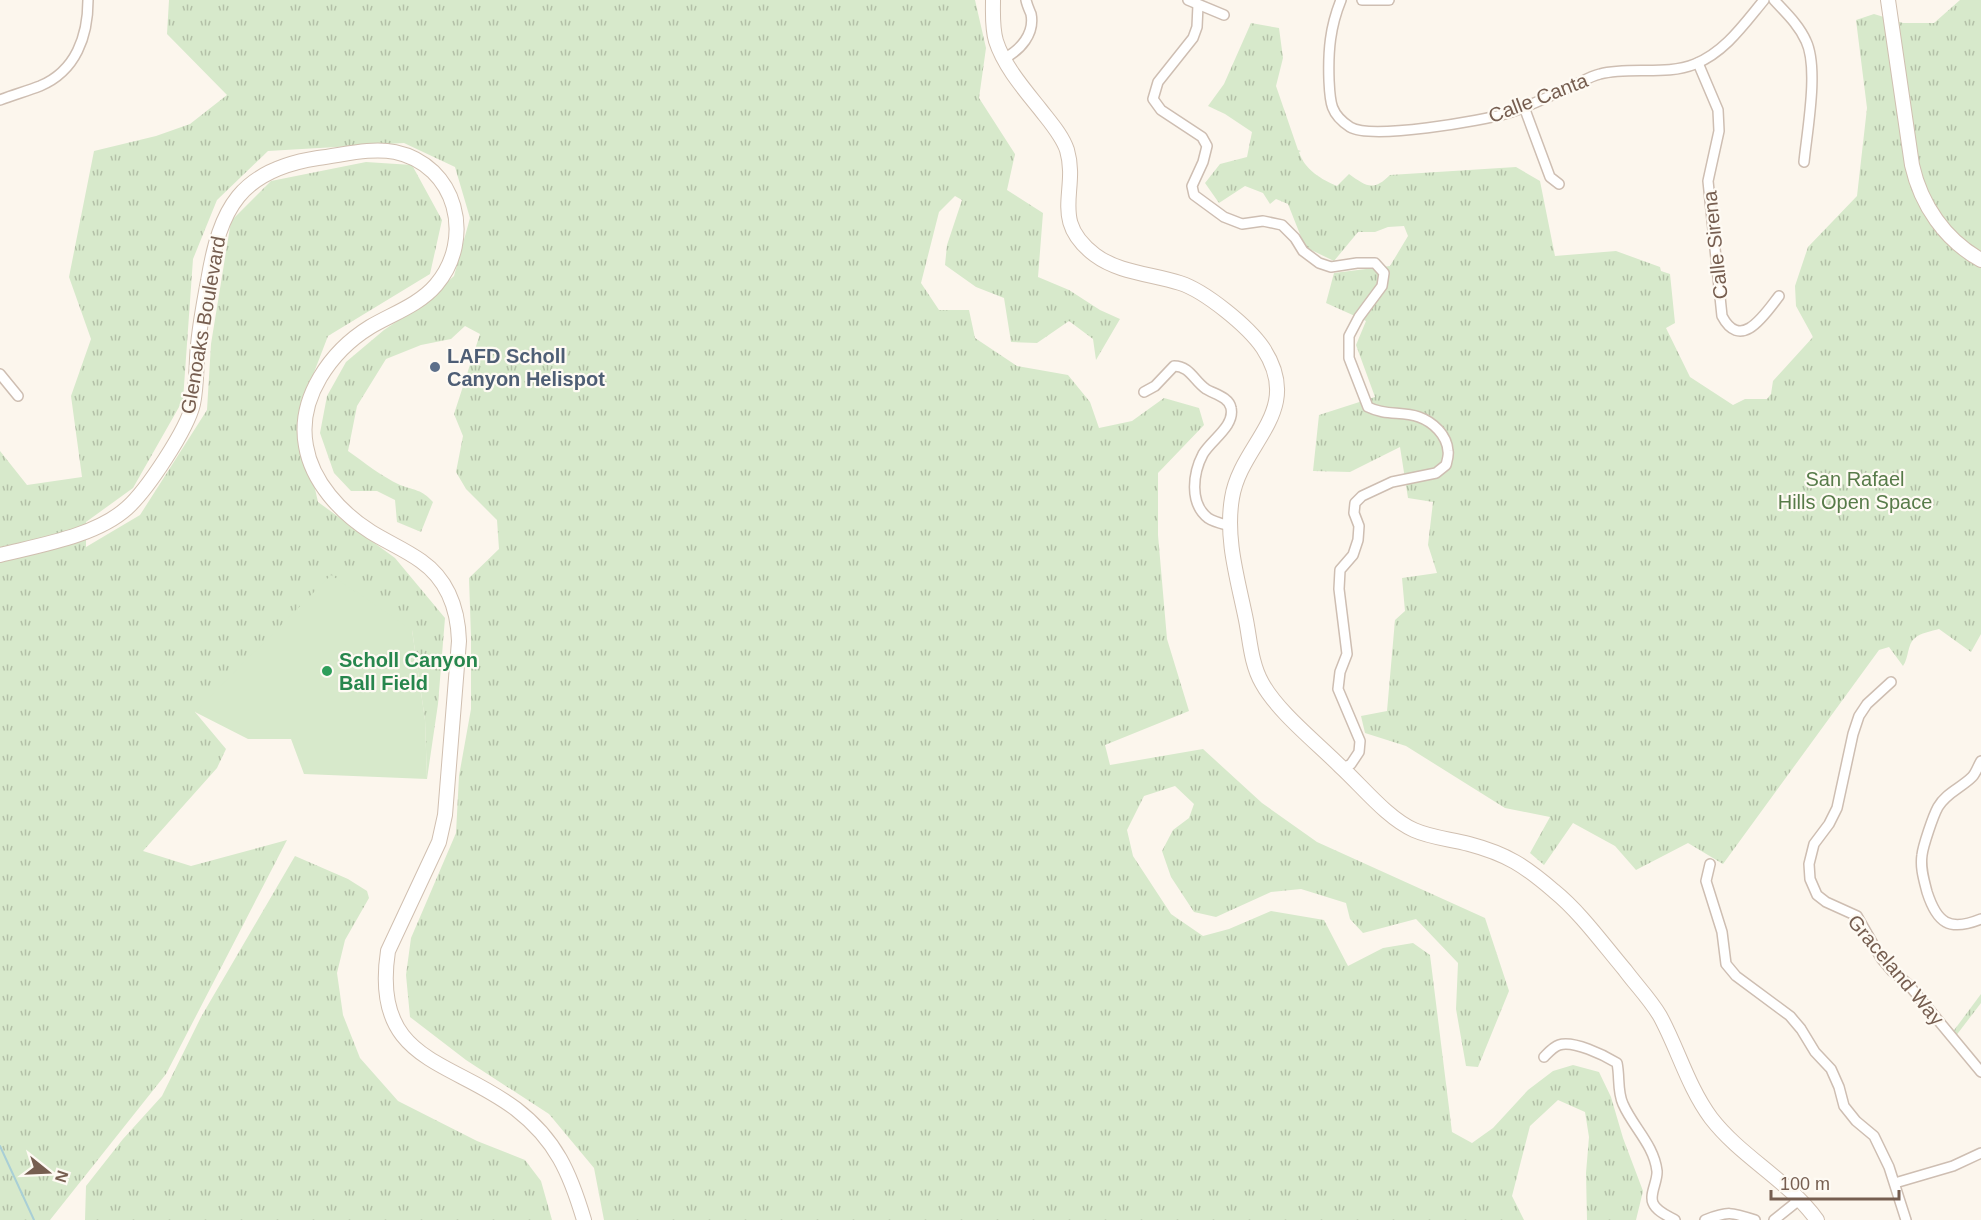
<svg xmlns="http://www.w3.org/2000/svg" width="1981" height="1220" viewBox="0 0 1981 1220" font-family="Arial,sans-serif">
	<defs>
		<pattern id="grass-tufts" width="24" height="20" patternUnits="userSpaceOnUse" patternTransform="scale(1.5)"><rect width="24" height="20" fill="#d7e9cb"/><path d="M3 7l-1-3M5 7V3M7 7l1-3M15 17l-1-3M17 17v-4M19 17l1-3" fill="none" stroke="#b3c0a7"/></pattern>
	</defs>
	<rect width="100%" height="100%" fill="#fcf6ed"/>
	<g fill="url(#grass-tufts)">
		<path d="M 169,0 L 975,0 L 986,48 L 979,98 L 1015,154 L 1007,190 L 1043,213 L 1038,277 L 1069,290 L 1100,310 L 1120,319 L 1096,360 L 1093,339 L 1069,321 L 1037,343 L 1011,342 L 1004,298 L 976,287 L 945,265 L 947,245 L 962,200 L 955,196 L 939,212 L 921,283 L 939,310 L 969,310 L 975,338 L 1017,366 L 1068,375 L 1090,402 L 1099,428 L 1132,421 L 1164,398 L 1199,408 L 1204,425 L 1158,473 L 1158,535 L 1167,639 L 1189,711 L 1105,745 L 1110,765 L 1203,749 L 1262,803 L 1317,842 L 1485,918 L 1509,991 L 1478,1067 L 1466,1066 L 1456,1009 L 1458,963 L 1416,919 L 1363,933 L 1350,919 L 1346,903 L 1301,889 L 1271,892 L 1216,917 L 1194,912 L 1171,877 L 1162,851 L 1173,830 L 1189,818 L 1194,804 L 1175,786 L 1144,796 L 1127,830 L 1133,856 L 1171,914 L 1203,936 L 1229,929 L 1271,911 L 1324,920 L 1348,966 L 1383,948 L 1413,943 L 1430,955 L 1452,1132 L 1472,1143 L 1493,1128 L 1528,1090 L 1553,1071 L 1573,1065 L 1599,1072 L 1611,1097 L 1623,1138 L 1643,1191 L 1636,1220 L 1587,1220 L 1586,1173 L 1589,1137 L 1585,1112 L 1558,1100 L 1530,1126 L 1512,1196 L 1524,1220 L 604,1220 L 594,1168 L 549,1114 L 466,1060 L 410,1017 L 406,975 L 411,938 L 456,833 L 459,776 L 471,709 L 471,637 L 469,578 L 499,549 L 497,520 L 466,489 L 456,472 L 463,436 L 454,414 L 480,334 L 465,326 L 451,339 L 421,345 L 386,359 L 357,406 L 348,451 C 365,463 381,476 400,485 C 416,491 421,489 433,502 L 421,532 L 397,522 L 395,500 L 377,491 L 351,491 L 334,473 L 320,433 L 327,396 L 346,362 L 384,330 L 421,305 L 454,276 L 470,218 L 455,167 L 404,143 L 268,151 L 217,200 L 193,259 L 183,400 L 133,488 L 86,522 L 86,547 L 140,515 L 207,410 L 211,344 L 231,221 L 271,181 L 366,162 L 412,165 L 442,220 L 430,274 L 328,336 L 298,414 L 318,502 L 395,558 L 445,618 L 438,704 L 427,779 L 425,720 L 412,630 L 195,712 L 226,749 L 217,768 L 143,851 L 191,866 L 287,840 L 166,1074 L 50,1220 L 0,1220 L 0,451 L 27,485 L 82,477 L 71,396 L 91,339 L 69,277 L 94,151 L 156,136 L 190,124 L 227,95 L 167,34 Z"/>
		<path d="M 1960,0 L 1981,0 L 1981,634 L 1971,652 L 1939,629 C 1932,631 1920,633 1915,638 C 1907,644 1909,658 1903,666 L 1889,647 L 1879,650 L 1723,864 L 1688,843 L 1636,870 L 1615,846 L 1573,823 L 1544,865 L 1530,853 L 1550,817 L 1505,808 L 1406,746 L 1365,733 L 1361,716 L 1387,711 L 1395,620 L 1405,611 L 1402,578 L 1437,573 L 1428,545 L 1433,502 L 1408,498 L 1400,447 L 1350,472 L 1313,471 L 1319,415 L 1375,397 L 1356,345 L 1366,321 L 1326,303 L 1334,273 L 1390,266 L 1408,236 L 1404,226 L 1388,227 L 1375,232 L 1358,232 L 1334,261 L 1305,247 L 1288,204 L 1276,199 L 1270,204 L 1263,193 L 1245,186 L 1219,203 L 1205,183 L 1220,164 L 1247,157 L 1252,132 L 1225,114 L 1208,106 L 1224,84 L 1251,23 L 1279,28 L 1283,58 L 1276,86 L 1298,150 L 1301,151 L 1299,152 C 1304,169 1322,180 1337,186 L 1349,174 C 1366,186 1373,192 1390,175 L 1516,167 L 1540,181 L 1555,256 L 1616,251 L 1660,267 L 1661,271 L 1670,274 L 1675,323 L 1666,328 L 1690,377 L 1733,405 L 1745,399 L 1767,399 L 1771,394 L 1773,381 L 1813,337 L 1796,306 L 1795,286 L 1808,247 L 1857,196 L 1867,108 L 1856,20 L 1874,14 L 1903,23 L 1934,23 Z"/>
		<path d="M 295,856 L 348,879 L 367,891 L 369,898 L 345,940 L 337,973 L 343,1015 L 360,1058 L 398,1101 L 477,1141 L 525,1160 L 541,1181 L 552,1220 L 85,1220 L 86,1186 L 123,1139 L 162,1096 L 201,1017 Z"/>
		<path d="M 1981,994 L 1981,1003 L 1955,1037 L 1952,1033 Z"/>
	</g>
	<path fill="#d7e9cb" d="M 331,575 L 412,630 L 425,720 L 427,779 L 304,774 L 291,739 L 248,739 L 195,712 Z"/>
	<g fill="none" stroke-linecap="round" stroke-linejoin="round">
		<path stroke="#a9cfd6" stroke-width="2" d="M 0,1146 L 34,1220"/>
		<g stroke="#cebeb2" stroke-width="12">
			<g id="street">
				<path d="M 1188,0 L 1224,15"/>
				<path d="M 1341,0 C 1330,27 1328,51 1329,80 C 1330,102 1330,114 1350,127 C 1371,140 1482,121 1508,113 C 1531,106 1553,94 1575,85 C 1583,81 1591,76 1600,74 C 1630,66 1666,76 1695,64 C 1725,52 1744,24 1764,0"/>
				<path d="M 1362,0 L 1389,0"/>
				<path d="M 1774,0 C 1786,13 1799,25 1806,41 C 1819,68 1807,131 1804,162"/>
				<path d="M 1198,5 L 1197,27 L 1193,38 L 1158,82 L 1153,99 L 1161,110 L 1202,137 L 1207,146 L 1203,162 L 1192,186 L 1194,195 L 1224,217 L 1242,224 L 1263,221 L 1282,225 L 1295,238 L 1303,251 L 1319,263 L 1331,267 L 1357,263 L 1375,263 L 1384,273 L 1382,286 L 1359,317 L 1349,336 L 1349,358 L 1368,407 C 1386,416 1401,411 1419,417 C 1433,422 1447,435 1448,451 C 1449,455 1447,461 1446,465 L 1436,473 L 1392,482 L 1362,496 L 1355,503 L 1354,513 L 1359,526 L 1358,540 L 1353,555 L 1340,570 L 1339,589 L 1347,654 L 1340,672 L 1338,689 L 1360,741 L 1359,752 L 1351,764 L 1343,768"/>
				<path d="M 1005,58 C 1020,50 1035,34 1031,14 C 1029,9 1027,5 1026,0"/>
				<path d="M 1698,63 L 1718,110 L 1719,131 L 1708,181 L 1722,316 C 1741,352 1765,314 1779,296"/>
				<path d="M 0,100 C 13,95 27,91 40,86 C 76,71 88,36 88,0"/>
				<path d="M 1524,107 L 1550,177 L 1559,184"/>
				<path d="M 0,374 L 18,396"/>
				<path d="M 1144,392 L 1155,386 L 1174,366 C 1190,366 1194,381 1206,389 C 1214,394 1229,397 1231,408 C 1235,426 1211,440 1203,454 C 1193,473 1189,503 1208,518 C 1214,522 1223,524 1230,526"/>
				<path d="M 1891,682 L 1867,704 L 1859,716 L 1853,734 L 1837,808 L 1829,824 L 1814,844 L 1809,864 L 1810,879 L 1817,895 L 1826,902 L 1857,916 L 1881,958 L 1892,971 L 1908,984 L 1981,1072"/>
				<path d="M 1981,761 C 1978,766 1976,773 1972,777 C 1961,788 1946,793 1938,807 C 1933,816 1923,846 1922,855 C 1920,868 1924,880 1927,892 C 1937,923 1949,932 1981,919"/>
				<path d="M 1710,864 L 1706,881 L 1722,932 L 1726,964 L 1736,976 L 1790,1016 L 1801,1029 L 1815,1052 L 1831,1069 L 1839,1087 L 1844,1106 L 1856,1121 L 1874,1136 L 1889,1167 L 1906,1220"/>
				<path d="M 1544,1057 C 1548,1053 1553,1047 1559,1045 C 1573,1040 1604,1055 1617,1063 C 1620,1077 1617,1091 1623,1104 C 1633,1127 1654,1145 1657,1171 C 1658,1181 1649,1194 1653,1203 C 1656,1211 1668,1216 1675,1220"/>
				<path d="M 1895,1183 L 1953,1166 L 1981,1153"/>
				<path d="M 1705,1220 C 1728,1211 1731,1212 1755,1220"/>
				<path d="M 1774,1220 L 1799,1200"/>
			</g>
		</g>
		<g stroke="#d0bfb0" stroke-width="16">
			<g id="secondary">
				<path d="M 993,0 C 993,13 992,28 996,41 C 1004,66 1024,89 1040,109 C 1050,122 1062,135 1067,150 C 1079,191 1049,220 1095,255 C 1119,273 1152,274 1180,283 C 1205,291 1248,326 1263,348 C 1305,412 1241,442 1232,498 C 1225,539 1238,580 1246,620 C 1250,640 1251,664 1262,683 C 1278,712 1316,742 1340,766 C 1362,786 1387,818 1414,830 C 1432,838 1451,839 1469,844 C 1507,854 1525,866 1554,891 C 1580,912 1603,944 1625,970 C 1636,985 1650,999 1660,1016 C 1678,1049 1688,1087 1711,1118 C 1741,1157 1788,1180 1817,1220"/>
				<path d="M 1888,0 L 1912,165 C 1921,205 1945,240 1981,260"/>
				<path d="M 0,555 C 40,545 96,536 127,508 C 147,490 187,430 193,404 C 197,385 196,364 198,345 C 200,324 204,302 208,281 C 220,208 240,170 318,158 C 343,155 371,147 395,152 C 457,165 475,239 436,285 C 419,305 392,314 370,327 C 331,351 297,398 306,446 C 312,482 341,513 371,532 C 387,542 406,550 421,561 C 448,580 458,610 459,641 L 445,815 L 439,842 L 388,951 C 371,1062 450,1059 516,1109 C 556,1140 570,1173 584,1220"/>
			</g>
		</g>
		<use href="#street" stroke="#fff" stroke-width="9"/>
		<use href="#secondary" stroke="#fff" stroke-width="14"/>
	</g>
	<circle fill="#5c6f8a" stroke="#fefaf3" stroke-width="2" cx="435" cy="367" r="6"/>
	<circle fill="#2e9e5b" stroke="#fefaf3" stroke-width="2" cx="327" cy="671" r="6"/>
	<g text-anchor="middle" dominant-baseline="central" stroke-width="4.5" stroke-linejoin="round" paint-order="stroke">
		<g font-size="20" fill="#765e50" stroke="#fefaf3">
			<text transform="translate(1538 98) rotate(-21)">Calle Canta</text>
			<text transform="translate(1715 245) rotate(-96)">Calle Sirena</text>
			<text transform="translate(203 325) rotate(-80)">Glenoaks Boulevard</text>
			<text transform="translate(1896 970) rotate(50)">Graceland Way</text>
		</g>
		<g font-size="20" font-weight="bold" fill="#4e5e75" stroke="#fefaf3" text-anchor="start">
			<text x="447" y="356">LAFD Scholl<tspan x="447" dy="23">Canyon Helispot</tspan></text>
		</g>
		<g font-size="20" fill="#577b49" stroke="#fefaf3">
			<text x="1855" y="479">San Rafael<tspan x="1855" dy="23">Hills Open Space</tspan></text>
		</g>
		<g font-size="20" font-weight="bold" fill="#27864d" stroke="#fefaf3" text-anchor="start">
			<text x="339" y="660">Scholl Canyon<tspan x="339" dy="23">Ball Field</tspan></text>
		</g>
	</g>
	<g transform="translate(48 1172) rotate(108)" stroke="#fefaf3" stroke-width="4.5" paint-order="stroke">
	<path d="M0-4.5L10 22L0 15L-10 22Z" fill="#765e50"/>
	<text y="-9" font-size="16" font-weight="bold" text-anchor="middle" fill="#765e50">N</text>
	</g>
	<path d="M1771 1190v9h128v-9" fill="none" stroke="#765e50" stroke-width="3"/>
	<text x="1780" y="1190" font-size="18" fill="#765e50" stroke="#fefaf3" stroke-width="4.5" paint-order="stroke">100 m</text>
</svg>
